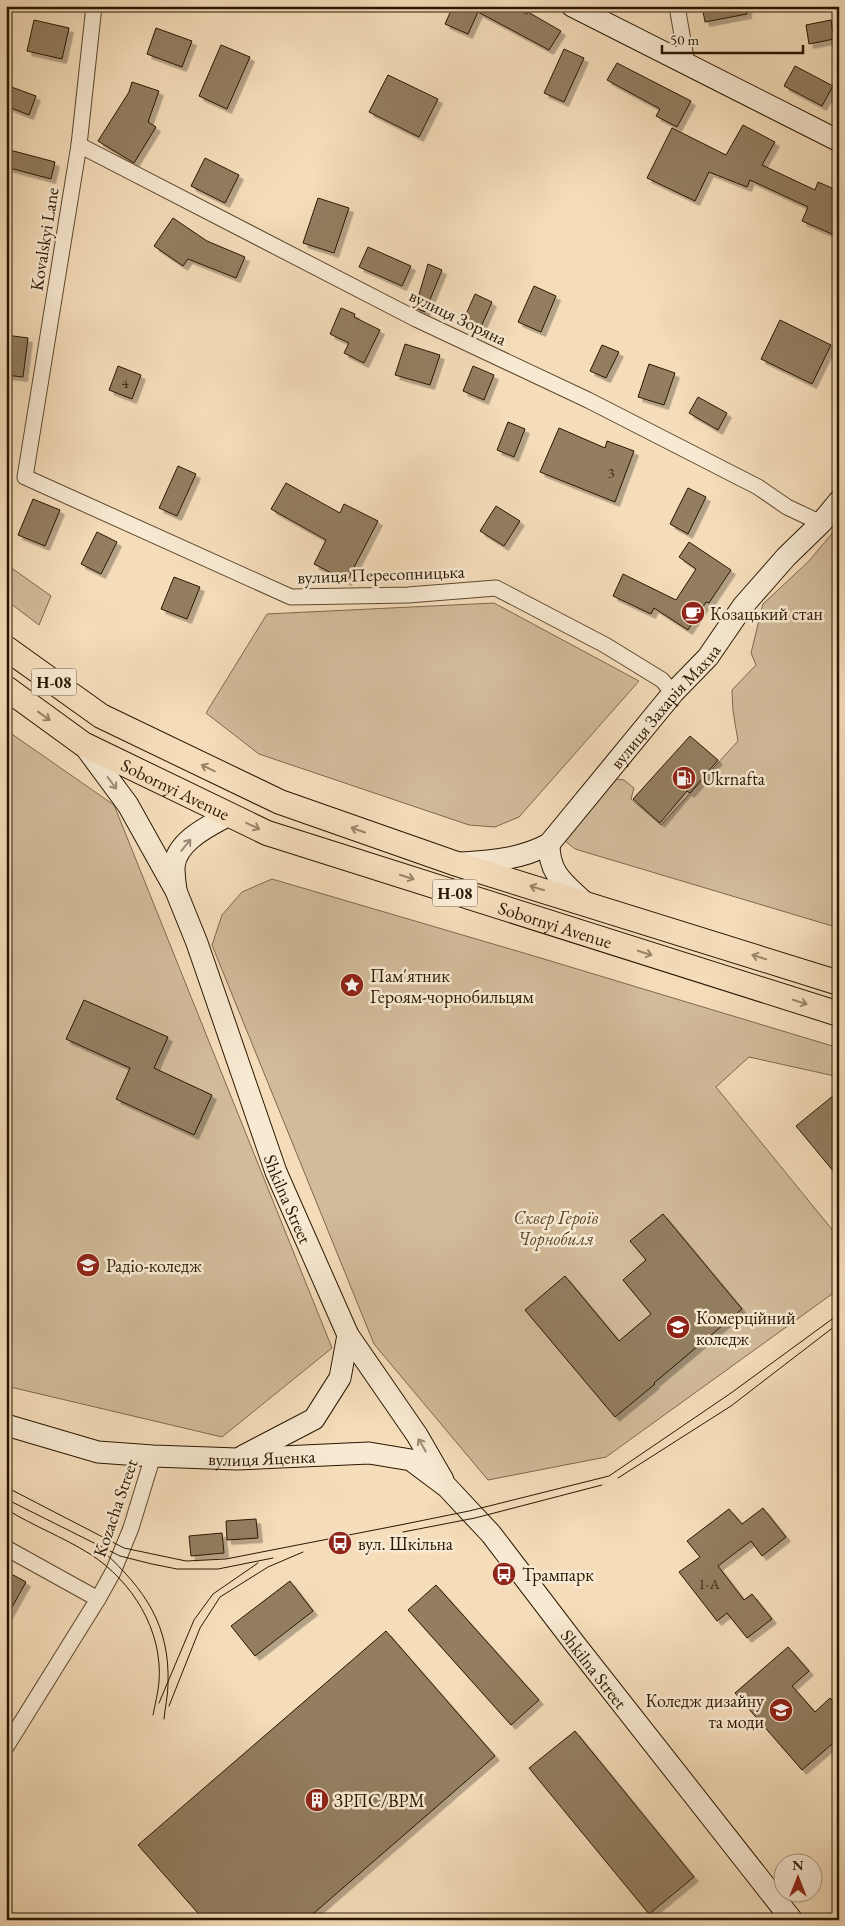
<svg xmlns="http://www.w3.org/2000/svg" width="845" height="1926" viewBox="0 0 845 1926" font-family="'EB Garamond',serif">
	<defs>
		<filter id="shadow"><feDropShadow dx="4.5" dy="4.5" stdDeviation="0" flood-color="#0004"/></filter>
	</defs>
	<rect width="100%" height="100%" fill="#f5ddba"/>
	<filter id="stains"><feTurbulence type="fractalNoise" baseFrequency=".004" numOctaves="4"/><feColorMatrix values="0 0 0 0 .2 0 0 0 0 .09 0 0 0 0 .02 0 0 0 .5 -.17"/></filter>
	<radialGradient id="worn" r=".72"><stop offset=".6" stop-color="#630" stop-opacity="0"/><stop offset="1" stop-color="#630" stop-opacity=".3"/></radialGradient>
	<g fill="#d2bb9a" stroke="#7e694d">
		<path d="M 839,525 L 839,928 L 575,849 L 564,840 L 616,779 L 624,780 L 634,788 L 631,799 L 661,825 L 738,741 L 733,711 L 732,690 L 756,665 L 751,653 L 763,604 L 809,561 Z"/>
		<path d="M 6,564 L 51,596 L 39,625 L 6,600 Z"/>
		<path d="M 494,603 L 639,681 L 519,817 L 495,827 L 469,825 L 259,754 L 206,713 L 267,614 Z"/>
		<path d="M 6,730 L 114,805 L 332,1348 L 222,1437 L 6,1386 Z"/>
		<path d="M 272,879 L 534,956 L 839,1048 L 839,1077 L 749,1057 L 716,1087 L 839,1238 L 839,1289 L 606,1457 L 488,1480 L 374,1344 L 212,945 L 222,915 L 242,892 Z"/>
	</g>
	<g fill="#937e61" stroke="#291700" filter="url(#shadow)">
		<path d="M 453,6 L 512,6 L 527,14 L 528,12 L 561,31 L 549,50 L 478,12 L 468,34 L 445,24 Z"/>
		<path d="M 702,6 L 747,6 L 747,14 L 705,22 Z"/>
		<path d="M 34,20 L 69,28 L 62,59 L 27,51 Z"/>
		<path d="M 831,20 L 834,39 L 809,44 L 806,25 Z"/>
		<path d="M 156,28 L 192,41 L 182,67 L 147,54 Z"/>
		<path d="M 221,45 L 250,57 L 227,109 L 199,96 Z"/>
		<path d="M 564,49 L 584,58 L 564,102 L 544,93 Z"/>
		<path d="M 617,63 L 691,101 L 677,127 L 656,116 L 660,109 L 607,80 Z"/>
		<path d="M 795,66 L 833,86 L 822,106 L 784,86 Z"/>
		<path d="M 388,75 L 438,99 L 419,137 L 369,112 Z"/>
		<path d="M 132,82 L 159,91 L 148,122 L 156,127 L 134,163 L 98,141 L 129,92 Z"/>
		<path d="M 6,85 L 36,96 L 29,115 L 6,106 Z"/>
		<path d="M 743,125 L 775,142 L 762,165 L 815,190 L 818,182 L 839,191 L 839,237 L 802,221 L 808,207 L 750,180 L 747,187 L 709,172 L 695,201 L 647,178 L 672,128 L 726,155 Z"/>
		<path d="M 6,149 L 55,162 L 51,179 L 6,167 Z"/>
		<path d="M 205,158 L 239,175 L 225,203 L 191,186 Z"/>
		<path d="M 318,198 L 349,208 L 334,253 L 303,243 Z"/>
		<path d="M 173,218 L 207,241 L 245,257 L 236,278 L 188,259 L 183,266 L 154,246 Z"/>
		<path d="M 368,247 L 411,266 L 402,286 L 359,267 Z"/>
		<path d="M 428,264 L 442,270 L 425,312 L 415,308 Z"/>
		<path d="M 534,286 L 556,296 L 541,332 L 518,322 Z"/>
		<path d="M 475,294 L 492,302 L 480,329 L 463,321 Z"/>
		<path d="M 341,308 L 355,314 L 354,317 L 380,330 L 364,363 L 344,353 L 349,343 L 330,334 Z"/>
		<path d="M 780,320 L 831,345 L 812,384 L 761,359 Z"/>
		<path d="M 6,335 L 28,338 L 23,377 L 6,375 Z"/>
		<path d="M 405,344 L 440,355 L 430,385 L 395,375 Z"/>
		<path d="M 602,345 L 619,352 L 606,378 L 590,371 Z"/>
		<path d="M 649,364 L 675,373 L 664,405 L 638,397 Z"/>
		<path d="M 118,366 L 141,375 L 132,399 L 109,390 Z"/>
		<path d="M 473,366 L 494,375 L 484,400 L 463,391 Z"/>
		<path d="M 698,397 L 727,413 L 718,430 L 689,413 Z"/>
		<path d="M 508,422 L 525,429 L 514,457 L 497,450 Z"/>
		<path d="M 559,428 L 605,448 L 607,441 L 634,451 L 615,502 L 540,472 Z"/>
		<path d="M 178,466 L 196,474 L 177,516 L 159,508 Z"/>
		<path d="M 286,483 L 340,513 L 344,504 L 378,521 L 347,581 L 314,564 L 326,540 L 271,509 Z"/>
		<path d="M 688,488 L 706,497 L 688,534 L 670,524 Z"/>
		<path d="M 33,499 L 60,510 L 45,546 L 18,535 Z"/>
		<path d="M 496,506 L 520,521 L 504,546 L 480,531 Z"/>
		<path d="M 97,532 L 117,542 L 101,574 L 81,564 Z"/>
		<path d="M 689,542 L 731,570 L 709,603 L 706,602 L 688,630 L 654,608 L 651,614 L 613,596 L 623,574 L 676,600 L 696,569 L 679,557 Z"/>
		<path d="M 174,577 L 200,587 L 187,619 L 161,609 Z"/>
		<path d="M 690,736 L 718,760 L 690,793 L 687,791 L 660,823 L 633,799 Z"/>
		<path d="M 84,1000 L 168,1037 L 154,1068 L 212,1095 L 194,1135 L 116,1099 L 130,1068 L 66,1039 Z"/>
		<path d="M 839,1091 L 839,1178 L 796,1126 Z"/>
		<path d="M 663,1214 L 742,1309 L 654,1383 L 655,1384 L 615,1417 L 525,1310 L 565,1276 L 619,1341 L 651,1314 L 623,1280 L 646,1260 L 630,1241 Z"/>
		<path d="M 763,1508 L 786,1537 L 762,1556 L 751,1541 L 718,1566 L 744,1600 L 752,1594 L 772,1619 L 747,1638 L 727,1613 L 717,1621 L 679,1572 L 700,1557 L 687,1541 L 729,1509 L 742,1524 Z"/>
		<path d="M 256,1519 L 258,1538 L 227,1540 L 226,1521 Z"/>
		<path d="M 222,1533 L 224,1553 L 191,1556 L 189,1536 Z"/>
		<path d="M 6,1571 L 26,1582 L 6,1618 Z"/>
		<path d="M 290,1581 L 313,1611 L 255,1656 L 231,1626 Z"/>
		<path d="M 436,1585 L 539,1700 L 511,1725 L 408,1610 Z"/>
		<path d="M 386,1631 L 495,1756 L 306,1920 L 204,1920 L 138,1845 Z"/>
		<path d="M 788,1647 L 809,1671 L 792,1686 L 815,1712 L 830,1698 L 839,1708 L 839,1738 L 802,1770 L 735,1693 Z"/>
		<path d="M 575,1731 L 694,1877 L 649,1914 L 529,1768 Z"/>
	</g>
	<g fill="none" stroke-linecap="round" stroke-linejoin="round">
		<g stroke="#5c482e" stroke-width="17">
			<g id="street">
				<path d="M 94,6 L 79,145 L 25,477 L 291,597 L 408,595 L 496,588 L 605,645 L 662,680 L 673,693"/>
				<path d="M 677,6 L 687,64"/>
				<path d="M 79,145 L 416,319 L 588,400 L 758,487 L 787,507 L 821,523"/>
				<path d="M 6,1548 L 98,1599"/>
				<path d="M 6,1747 L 98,1599 L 113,1572 L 131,1528 L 153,1456"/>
			</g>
		</g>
		<g stroke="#291700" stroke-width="23">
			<g id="secondary">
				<path d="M 572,6 L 839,141"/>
				<path id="s1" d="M 83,744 L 128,805 L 176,891 L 197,943 L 276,1172 L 348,1335 L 417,1435 L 443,1480"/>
				<path d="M 549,844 C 549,874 564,883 584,902"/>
				<path id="s2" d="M 462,863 C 493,861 521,859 549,844 L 673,693 L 708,657 L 743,606 L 786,557 L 821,523 L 839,501"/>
				<path d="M 176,890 C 175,883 174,875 174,867 C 176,841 209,826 229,815"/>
				<path id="s3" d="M 6,1425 L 98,1452 L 153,1456 L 237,1459 L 369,1453 L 411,1460 L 447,1487 L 491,1534 L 575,1644 L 792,1920"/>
				<path d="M 243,1456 L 314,1419 L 340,1378 L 348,1335"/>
			</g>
		</g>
		<g stroke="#291700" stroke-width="26">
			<g id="primary">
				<path d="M 6,648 L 101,716 L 280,802 L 454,863 L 839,983"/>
				<path id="s4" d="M 6,688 L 83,744 L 267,833 L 839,1014"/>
			</g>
		</g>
		<use href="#street" stroke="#f8e9d2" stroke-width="15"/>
		<use href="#secondary" stroke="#f8e9d2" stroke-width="21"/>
		<use href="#primary" stroke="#f5ddba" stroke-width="24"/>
		<g stroke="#291700" stroke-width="1">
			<path d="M 618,1478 L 731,1406 L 839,1323"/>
			<path d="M 6,1487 L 124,1548 L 186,1561 L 226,1559 L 400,1525 L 469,1511 L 609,1476 L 731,1393 L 839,1314"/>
			<path d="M 6,1499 L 120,1556 L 152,1564 L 177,1569 L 218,1569 L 273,1558"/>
			<path d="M 6,1509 C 33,1526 63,1537 90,1554 C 132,1581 163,1630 159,1682 C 158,1693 155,1704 153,1715"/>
			<path d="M 403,1532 L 475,1518 L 602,1485"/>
			<path d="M 104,1552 C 145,1590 170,1625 168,1684 C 168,1696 165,1707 164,1719"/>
			<path d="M 159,1703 L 194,1620 L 213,1594 L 258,1563"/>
			<path d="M 169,1706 L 200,1628 L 220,1597 L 268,1567 L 303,1552"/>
		</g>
	</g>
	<defs><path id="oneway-shaft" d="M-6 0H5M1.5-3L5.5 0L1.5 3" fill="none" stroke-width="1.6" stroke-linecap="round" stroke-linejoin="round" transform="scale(1.25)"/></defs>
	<g stroke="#998466">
		<use href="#oneway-shaft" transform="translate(44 716) rotate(36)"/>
		<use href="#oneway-shaft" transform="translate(208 768) rotate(-154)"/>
		<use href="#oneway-shaft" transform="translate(253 826) rotate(25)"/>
		<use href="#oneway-shaft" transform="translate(358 830) rotate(-161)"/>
		<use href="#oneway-shaft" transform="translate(407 877) rotate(18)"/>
		<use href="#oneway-shaft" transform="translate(537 888) rotate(-163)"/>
		<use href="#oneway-shaft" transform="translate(645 953) rotate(18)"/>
		<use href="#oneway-shaft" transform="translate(759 957) rotate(-162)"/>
		<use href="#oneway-shaft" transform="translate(800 1002) rotate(18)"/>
	</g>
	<g stroke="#9b8a74">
		<use href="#oneway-shaft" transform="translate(112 783) rotate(53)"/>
		<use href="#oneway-shaft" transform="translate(186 845) rotate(-51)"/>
		<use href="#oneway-shaft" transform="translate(422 1445) rotate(-120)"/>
	</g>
	<defs>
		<g id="cafe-disc" transform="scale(1.25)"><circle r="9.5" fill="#8f2418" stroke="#f8e9d2"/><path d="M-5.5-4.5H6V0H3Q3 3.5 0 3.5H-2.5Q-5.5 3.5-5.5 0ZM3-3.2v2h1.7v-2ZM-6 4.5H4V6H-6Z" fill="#fff"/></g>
		<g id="fuel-disc" transform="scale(1.25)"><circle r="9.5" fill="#8f2418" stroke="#f8e9d2"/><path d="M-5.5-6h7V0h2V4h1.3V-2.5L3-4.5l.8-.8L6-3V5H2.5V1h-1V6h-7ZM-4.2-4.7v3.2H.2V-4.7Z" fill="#fff"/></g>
		<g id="sight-disc" transform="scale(1.25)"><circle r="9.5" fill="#8f2418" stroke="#f8e9d2"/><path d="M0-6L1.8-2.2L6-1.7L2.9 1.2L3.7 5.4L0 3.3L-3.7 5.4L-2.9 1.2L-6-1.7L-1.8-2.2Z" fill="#fff"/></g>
		<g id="university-disc" transform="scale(1.25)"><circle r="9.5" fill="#8f2418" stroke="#f8e9d2"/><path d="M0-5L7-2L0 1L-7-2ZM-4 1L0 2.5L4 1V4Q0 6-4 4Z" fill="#fff"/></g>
		<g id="bus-disc" transform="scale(1.25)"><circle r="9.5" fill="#8f2418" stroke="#f8e9d2"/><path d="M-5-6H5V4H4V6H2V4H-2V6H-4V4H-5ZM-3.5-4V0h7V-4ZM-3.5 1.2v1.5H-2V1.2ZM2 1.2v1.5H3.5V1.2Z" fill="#fff"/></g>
		<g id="building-disc" transform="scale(1.25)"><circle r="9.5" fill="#8f2418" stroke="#f8e9d2"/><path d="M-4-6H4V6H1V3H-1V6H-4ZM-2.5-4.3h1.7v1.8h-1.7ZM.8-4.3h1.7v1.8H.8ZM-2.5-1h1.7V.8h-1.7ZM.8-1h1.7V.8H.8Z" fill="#fff"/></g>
	</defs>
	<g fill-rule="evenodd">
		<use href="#cafe-disc" x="693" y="613"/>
		<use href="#fuel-disc" x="684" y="778"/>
		<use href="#sight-disc" x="352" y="985"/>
		<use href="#university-disc" x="88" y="1265"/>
		<use href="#university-disc" x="678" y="1327"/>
		<use href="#bus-disc" x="340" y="1543"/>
		<use href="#bus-disc" x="504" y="1574"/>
		<use href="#university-disc" x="781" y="1710"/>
		<use href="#building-disc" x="317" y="1800"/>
	</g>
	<g text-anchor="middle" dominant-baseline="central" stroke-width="5" stroke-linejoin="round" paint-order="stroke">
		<g font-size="15" fill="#443118">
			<text x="125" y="382">4</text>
			<text x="611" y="472">3</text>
			<text x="709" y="1583">1-А</text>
		</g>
		<g fill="#f8e9d2" stroke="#67563f" stroke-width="1">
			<rect x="31.5" y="668.5" width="45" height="27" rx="4"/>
			<rect x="432.5" y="879.5" width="45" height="27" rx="4"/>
		</g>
		<g font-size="16" font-weight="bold" fill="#291700">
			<text x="54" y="682">Н-08</text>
			<text x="455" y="893">Н-08</text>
		</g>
		<g font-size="18" fill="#291700" stroke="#f8e9d2">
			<text transform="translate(44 239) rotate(-81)">Kovalskyi Lane</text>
			<text transform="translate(458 317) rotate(26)">вулиця Зоряна</text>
			<text transform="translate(381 574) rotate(-2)">вулиця Пересопницька</text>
			<text stroke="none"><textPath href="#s2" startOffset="270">вулиця Захарія Махна</textPath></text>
			<text stroke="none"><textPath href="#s4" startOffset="198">Sobornyi Avenue</textPath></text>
			<text stroke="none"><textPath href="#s4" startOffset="602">Sobornyi Avenue</textPath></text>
			<text stroke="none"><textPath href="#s1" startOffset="502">Shkilna Street</textPath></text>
			<text stroke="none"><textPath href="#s3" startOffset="260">вулиця Яценка</textPath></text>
			<text transform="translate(115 1508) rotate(-71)">Kozacha Street</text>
			<text stroke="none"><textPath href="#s3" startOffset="689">Shkilna Street</textPath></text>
		</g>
		<g font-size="18" fill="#291700" stroke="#f8e9d2" text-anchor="start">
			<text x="710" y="613">Козацький стан</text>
			<text x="702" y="778">Ukrnafta</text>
			<text x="370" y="975">Пам'ятник<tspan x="370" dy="21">Героям-чорнобильцям</tspan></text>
			<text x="106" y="1265">Радіо-коледж</text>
			<text x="696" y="1317">Комерційний<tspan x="696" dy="21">коледж</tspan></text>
			<text x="358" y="1543">вул. Шкільна</text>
			<text x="522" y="1574">Трампарк</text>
			<text x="764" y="1700" text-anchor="end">Коледж дизайну<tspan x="764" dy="21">та моди</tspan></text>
			<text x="334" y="1800">ЗРПС/ВРМ</text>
		</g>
		<g font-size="18" font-style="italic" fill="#5c482e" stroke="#f8e9d2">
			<text x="556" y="1217">Сквер Героїв<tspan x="556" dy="21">Чорнобиля</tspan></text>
		</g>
	</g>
	<rect width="845" height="1926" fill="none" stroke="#f5ddba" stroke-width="25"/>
	<rect x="8" y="8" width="830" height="1911" fill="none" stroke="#291700" stroke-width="2.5"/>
	<rect x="12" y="12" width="820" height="1901" fill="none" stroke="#291700"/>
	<g transform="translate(798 1878)"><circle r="24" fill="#f8e9d2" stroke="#a5957e"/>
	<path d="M0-4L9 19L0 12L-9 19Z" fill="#8f2418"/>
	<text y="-8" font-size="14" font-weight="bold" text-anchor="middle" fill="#291700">N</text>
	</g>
	<path d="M662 45v8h141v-8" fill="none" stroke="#291700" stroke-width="2.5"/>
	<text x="670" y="45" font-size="15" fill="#291700" stroke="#f8e9d2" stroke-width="4" paint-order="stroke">50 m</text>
	<rect width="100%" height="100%" filter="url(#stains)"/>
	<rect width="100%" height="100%" fill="url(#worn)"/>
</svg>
